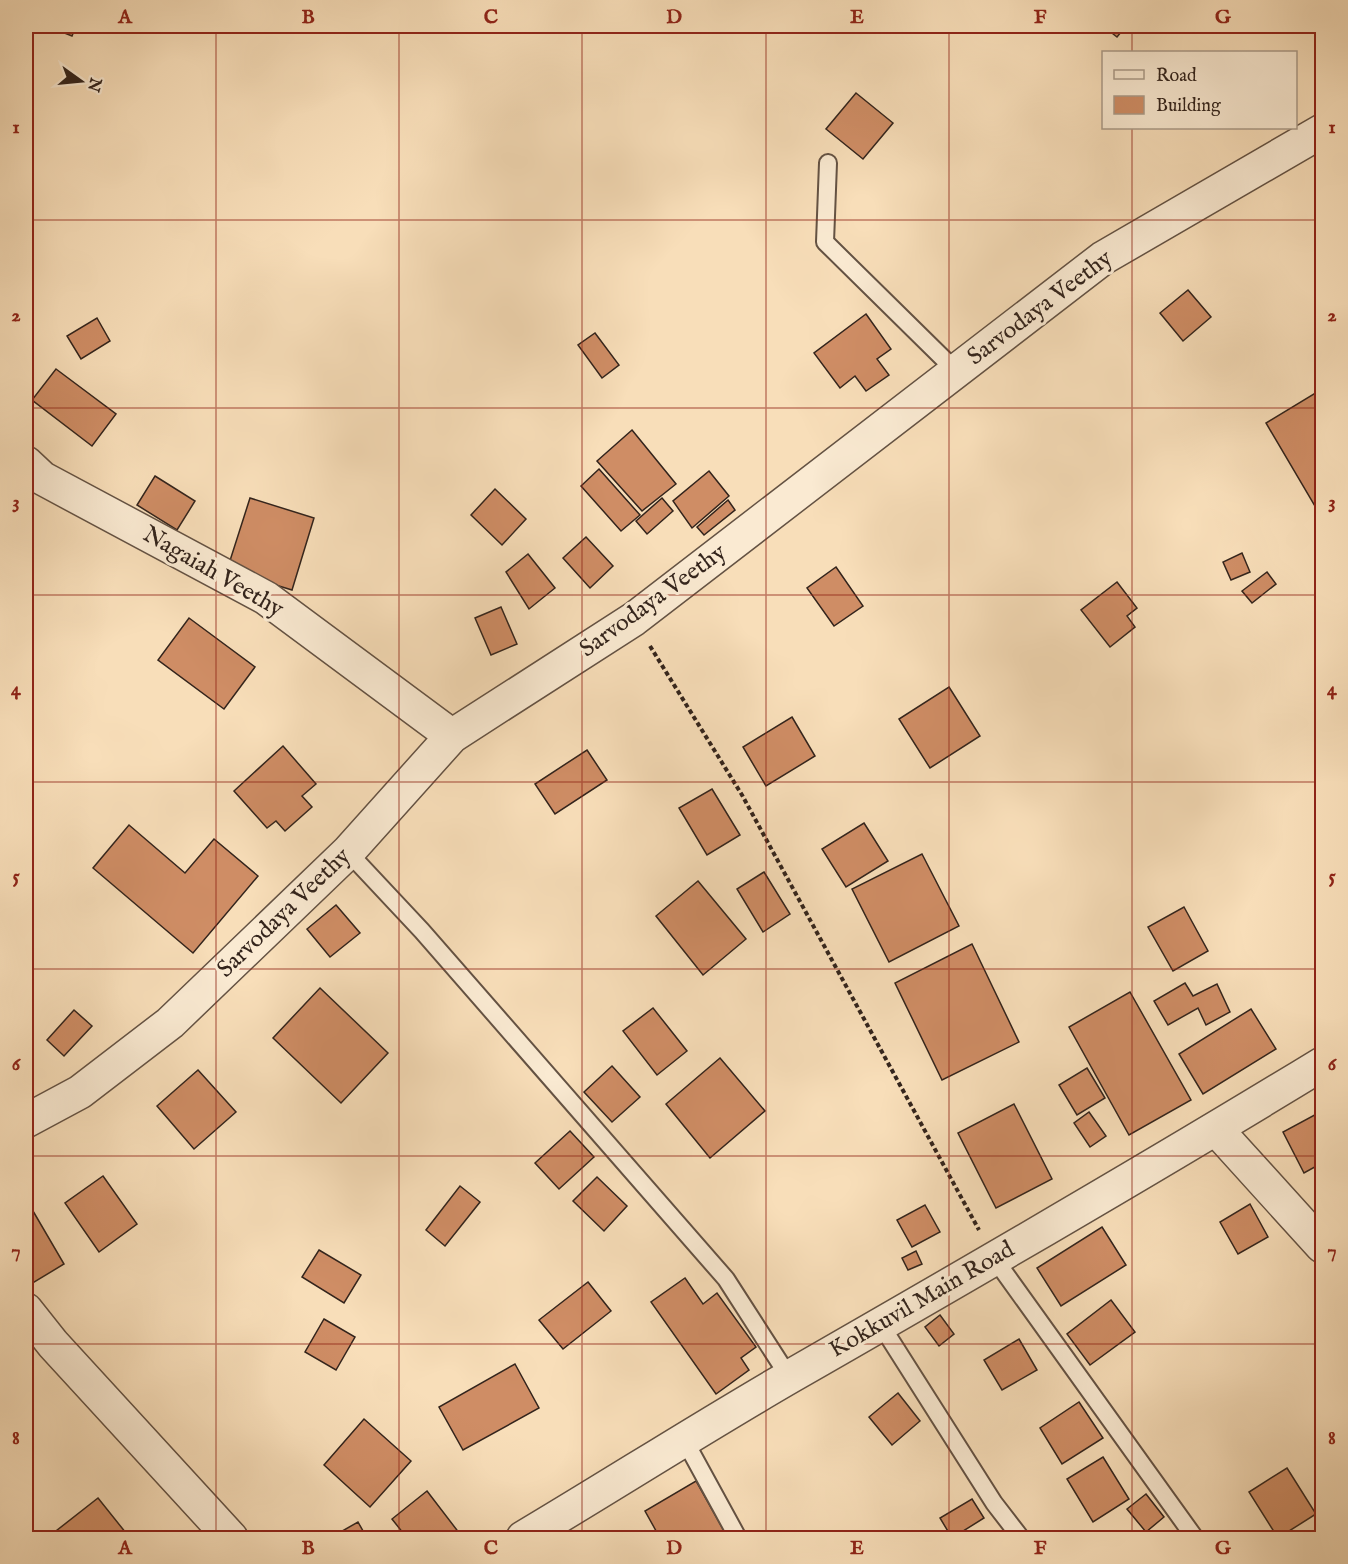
<svg xmlns="http://www.w3.org/2000/svg" width="1348" height="1564" viewBox="0 0 1348 1564" font-family="'IM FELL English',serif">
	<rect width="100%" height="100%" fill="#f8deb9"/>
	<filter id="stains"><feTurbulence type="fractalNoise" baseFrequency=".00333" numOctaves="4"/><feColorMatrix values="0 0 0 0 .2 0 0 0 0 .09 0 0 0 0 .02 0 0 0 .5 -.17"/></filter>
	<radialGradient id="worn" r=".72"><stop offset=".6" stop-color="#630" stop-opacity="0"/><stop offset="1" stop-color="#630" stop-opacity=".3"/></radialGradient>
	<g fill="#cf8d65" stroke="#33241c" stroke-width="1.5">
		<path d="M 47,26 L 76,26 L 72,36 Z"/>
		<path d="M 1103,26 L 1126,26 L 1117,37 Z"/>
		<path d="M 856,93 L 893,123 L 863,159 L 826,129 Z"/>
		<path d="M 1188,290 L 1211,317 L 1183,341 L 1160,313 Z"/>
		<path d="M 866,314 L 891,349 L 877,359 L 889,375 L 866,391 L 855,376 L 840,388 L 814,353 Z"/>
		<path d="M 97,318 L 110,341 L 81,359 L 67,336 Z"/>
		<path d="M 595,333 L 619,365 L 602,378 L 578,345 Z"/>
		<path d="M 56,369 L 116,414 L 92,446 L 32,400 Z"/>
		<path d="M 1322,389 L 1322,518 L 1266,423 Z"/>
		<path d="M 632,430 L 676,484 L 642,511 L 597,461 Z"/>
		<path d="M 599,469 L 640,515 L 621,531 L 581,486 Z"/>
		<path d="M 709,471 L 729,496 L 692,528 L 673,501 Z"/>
		<path d="M 155,476 L 195,501 L 177,530 L 137,505 Z"/>
		<path d="M 495,489 L 526,519 L 502,545 L 471,515 Z"/>
		<path d="M 250,498 L 314,518 L 292,590 L 227,570 Z"/>
		<path d="M 662,498 L 673,511 L 647,534 L 636,521 Z"/>
		<path d="M 728,500 L 735,510 L 704,535 L 697,527 Z"/>
		<path d="M 586,537 L 613,566 L 590,588 L 563,558 Z"/>
		<path d="M 1242,553 L 1250,572 L 1231,580 L 1223,562 Z"/>
		<path d="M 528,554 L 555,588 L 529,609 L 506,572 Z"/>
		<path d="M 836,567 L 863,606 L 834,626 L 807,588 Z"/>
		<path d="M 1267,572 L 1276,584 L 1252,603 L 1242,591 Z"/>
		<path d="M 1117,582 L 1137,608 L 1127,616 L 1135,627 L 1110,647 L 1081,610 Z"/>
		<path d="M 501,607 L 517,644 L 491,655 L 475,618 Z"/>
		<path d="M 189,618 L 255,667 L 224,709 L 158,660 Z"/>
		<path d="M 949,687 L 980,736 L 930,768 L 899,719 Z"/>
		<path d="M 792,717 L 815,756 L 766,786 L 743,747 Z"/>
		<path d="M 283,746 L 316,784 L 302,796 L 312,807 L 285,831 L 276,821 L 267,828 L 234,791 Z"/>
		<path d="M 587,750 L 607,780 L 555,814 L 535,784 Z"/>
		<path d="M 712,789 L 740,835 L 707,855 L 679,808 Z"/>
		<path d="M 864,823 L 888,861 L 846,887 L 822,849 Z"/>
		<path d="M 129,825 L 185,873 L 214,839 L 258,876 L 193,953 L 93,868 Z"/>
		<path d="M 922,854 L 959,926 L 889,962 L 852,889 Z"/>
		<path d="M 764,872 L 790,914 L 763,932 L 737,889 Z"/>
		<path d="M 698,881 L 746,939 L 703,975 L 656,916 Z"/>
		<path d="M 336,905 L 360,933 L 330,957 L 307,929 Z"/>
		<path d="M 1184,907 L 1208,951 L 1173,971 L 1148,927 Z"/>
		<path d="M 972,944 L 1019,1042 L 942,1080 L 895,983 Z"/>
		<path d="M 1185,983 L 1193,996 L 1217,984 L 1230,1012 L 1206,1025 L 1198,1008 L 1168,1025 L 1154,1001 Z"/>
		<path d="M 320,988 L 388,1053 L 341,1103 L 273,1038 Z"/>
		<path d="M 1130,992 L 1191,1100 L 1129,1135 L 1069,1027 Z"/>
		<path d="M 653,1008 L 687,1051 L 657,1075 L 623,1031 Z"/>
		<path d="M 1251,1009 L 1276,1049 L 1203,1094 L 1179,1054 Z"/>
		<path d="M 74,1010 L 92,1026 L 64,1056 L 47,1040 Z"/>
		<path d="M 720,1058 L 765,1111 L 710,1158 L 666,1104 Z"/>
		<path d="M 612,1066 L 640,1097 L 612,1122 L 584,1092 Z"/>
		<path d="M 1087,1068 L 1105,1098 L 1077,1115 L 1059,1085 Z"/>
		<path d="M 198,1070 L 236,1112 L 194,1149 L 157,1106 Z"/>
		<path d="M 1014,1104 L 1052,1179 L 996,1208 L 958,1133 Z"/>
		<path d="M 1322,1111 L 1322,1163 L 1304,1173 L 1283,1132 Z"/>
		<path d="M 1089,1112 L 1106,1136 L 1090,1147 L 1074,1123 Z"/>
		<path d="M 570,1131 L 594,1157 L 559,1189 L 535,1163 Z"/>
		<path d="M 103,1176 L 137,1224 L 99,1252 L 65,1203 Z"/>
		<path d="M 597,1177 L 627,1206 L 604,1231 L 573,1201 Z"/>
		<path d="M 460,1186 L 480,1202 L 445,1246 L 426,1230 Z"/>
		<path d="M 26,1199 L 64,1264 L 26,1287 Z"/>
		<path d="M 1250,1204 L 1268,1237 L 1238,1254 L 1220,1222 Z"/>
		<path d="M 925,1205 L 940,1232 L 912,1247 L 897,1220 Z"/>
		<path d="M 1102,1227 L 1126,1265 L 1061,1306 L 1037,1268 Z"/>
		<path d="M 319,1250 L 361,1275 L 344,1303 L 302,1277 Z"/>
		<path d="M 916,1251 L 922,1264 L 908,1270 L 902,1258 Z"/>
		<path d="M 685,1278 L 703,1304 L 717,1293 L 756,1347 L 741,1358 L 749,1370 L 716,1394 L 651,1302 Z"/>
		<path d="M 588,1282 L 611,1311 L 563,1349 L 539,1320 Z"/>
		<path d="M 1111,1300 L 1135,1332 L 1090,1365 L 1067,1334 Z"/>
		<path d="M 940,1315 L 954,1334 L 939,1346 L 925,1327 Z"/>
		<path d="M 324,1319 L 355,1337 L 336,1370 L 305,1352 Z"/>
		<path d="M 1019,1339 L 1037,1370 L 1002,1390 L 984,1360 Z"/>
		<path d="M 515,1364 L 539,1408 L 463,1450 L 439,1407 Z"/>
		<path d="M 898,1393 L 920,1421 L 892,1445 L 869,1417 Z"/>
		<path d="M 1079,1402 L 1103,1438 L 1062,1464 L 1040,1428 Z"/>
		<path d="M 364,1419 L 411,1461 L 370,1507 L 324,1465 Z"/>
		<path d="M 1103,1457 L 1129,1499 L 1093,1522 L 1067,1479 Z"/>
		<path d="M 1287,1468 L 1316,1514 L 1278,1538 L 1249,1492 Z"/>
		<path d="M 696,1481 L 727,1536 L 722,1538 L 660,1538 L 645,1511 Z"/>
		<path d="M 427,1491 L 463,1538 L 407,1538 L 392,1519 Z"/>
		<path d="M 1146,1494 L 1164,1517 L 1146,1532 L 1127,1509 Z"/>
		<path d="M 98,1498 L 130,1538 L 47,1538 Z"/>
		<path d="M 972,1499 L 984,1518 L 952,1538 L 940,1518 Z"/>
		<path d="M 358,1522 L 367,1538 L 330,1538 Z"/>
	</g>
	<g fill="none" stroke-linecap="round" stroke-linejoin="round">
		<g stroke="#645243" stroke-width="20">
			<g id="lane">
				<path d="M 828,163 L 825,242 L 956,371"/>
				<path d="M 348,852 L 422,931 L 726,1279 L 789,1377"/>
				<path d="M 994,1258 L 1195,1538"/>
				<path d="M 881,1325 L 994,1503 L 1021,1538"/>
				<path d="M 685,1441 L 738,1538"/>
			</g>
		</g>
		<g stroke="#645243" stroke-width="36">
			<g id="street">
				<path d="M 26,463 L 42,478 L 266,598 L 452,736"/>
				<path d="M 26,1121 L 80,1092 L 170,1023 L 348,852 L 452,736 L 634,619 L 1103,258 L 1322,131"/>
				<path d="M 1216,1129 L 1322,1246"/>
				<path d="M 26,1310 L 53,1344 L 231,1538"/>
				<path d="M 523,1538 C 612,1485 701,1428 791,1376 C 969,1274 1147,1171 1322,1064"/>
			</g>
		</g>
		<path stroke="#33241c" stroke-width="4" stroke-dasharray="4.5 3" stroke-linecap="butt" d="M 650,646 L 742,795 L 979,1230"/>
		<use href="#lane" stroke="#faead2" stroke-width="16"/>
		<use href="#street" stroke="#faead2" stroke-width="33"/>
	</g>
	<path fill="none" stroke="#8f2418" stroke-width="1.5" stroke-opacity="0.55" d="M 216,26 L 216,1538M 399,26 L 399,1538M 582,26 L 582,1538M 766,26 L 766,1538M 949,26 L 949,1538M 1132,26 L 1132,52M 1132,128 L 1132,1538M 26,220 L 1322,220M 26,408 L 1322,408M 26,595 L 1322,595M 26,782 L 1322,782M 26,969 L 1322,969M 26,1156 L 1322,1156M 26,1344 L 1322,1344"/>
	<g text-anchor="middle" dominant-baseline="central" stroke-width="6" stroke-linejoin="round" paint-order="stroke">
		<g font-size="24" fill="#33241c" stroke="#faead2">
			<text transform="translate(1040 308) rotate(-37)">Sarvodaya Veethy</text>
			<text transform="translate(213 572) rotate(30)">Nagaiah Veethy</text>
			<text transform="translate(653 601) rotate(-36)">Sarvodaya Veethy</text>
			<text transform="translate(284 913) rotate(-44)">Sarvodaya Veethy</text>
			<text transform="translate(922 1300) rotate(-30)">Kokkuvil Main Road</text>
		</g>
	</g>
	<rect width="1348" height="1564" fill="none" stroke="#f8deb9" stroke-width="66"/>
	<rect x="1102" y="51" width="195" height="78" fill="#faead2" stroke="#aa9b89" stroke-width="1.5"/>
	<rect x="1114" y="70" width="30" height="9" fill="#faead2" stroke="#aa9b89" stroke-width="1.5"/>
	<text x="1156" y="81" font-size="18" fill="#33241c">Road</text>
	<rect x="1114" y="96" width="30" height="18" fill="#cf8d65" stroke="#aa9b89" stroke-width="1.5"/>
	<text x="1156" y="111" font-size="18" fill="#33241c">Building</text>
	<g transform="translate(81 81) rotate(105)" stroke="#faead2" stroke-width="4.5" paint-order="stroke">
	<path d="M0-4.5L10 22L0 15L-10 22Z" fill="#33241c"/>
	<text y="-9" font-size="16" font-weight="bold" text-anchor="middle" fill="#33241c">N</text>
	</g>
	<rect x="33" y="33" width="1282" height="1498" fill="none" stroke="#8f2418" stroke-width="2"/>
	<g font-size="20" text-anchor="middle" font-weight="bold" fill="#8f2418">
		<text x="125" y="23">A</text>
		<text x="308" y="23">B</text>
		<text x="491" y="23">C</text>
		<text x="674" y="23">D</text>
		<text x="857" y="23">E</text>
		<text x="1040" y="23">F</text>
		<text x="1223" y="23">G</text>
		<text x="16" y="133">1</text>
		<text x="1332" y="133">1</text>
		<text x="16" y="321">2</text>
		<text x="1332" y="321">2</text>
		<text x="16" y="508">3</text>
		<text x="1332" y="508">3</text>
		<text x="16" y="695">4</text>
		<text x="1332" y="695">4</text>
		<text x="16" y="882">5</text>
		<text x="1332" y="882">5</text>
		<text x="16" y="1070">6</text>
		<text x="1332" y="1070">6</text>
		<text x="16" y="1257">7</text>
		<text x="1332" y="1257">7</text>
		<text x="16" y="1444">8</text>
		<text x="1332" y="1444">8</text>
		<text x="125" y="1554">A</text>
		<text x="308" y="1554">B</text>
		<text x="491" y="1554">C</text>
		<text x="674" y="1554">D</text>
		<text x="857" y="1554">E</text>
		<text x="1040" y="1554">F</text>
		<text x="1223" y="1554">G</text>
	</g>
	<rect width="100%" height="100%" filter="url(#stains)"/>
	<rect width="100%" height="100%" fill="url(#worn)"/>
</svg>
